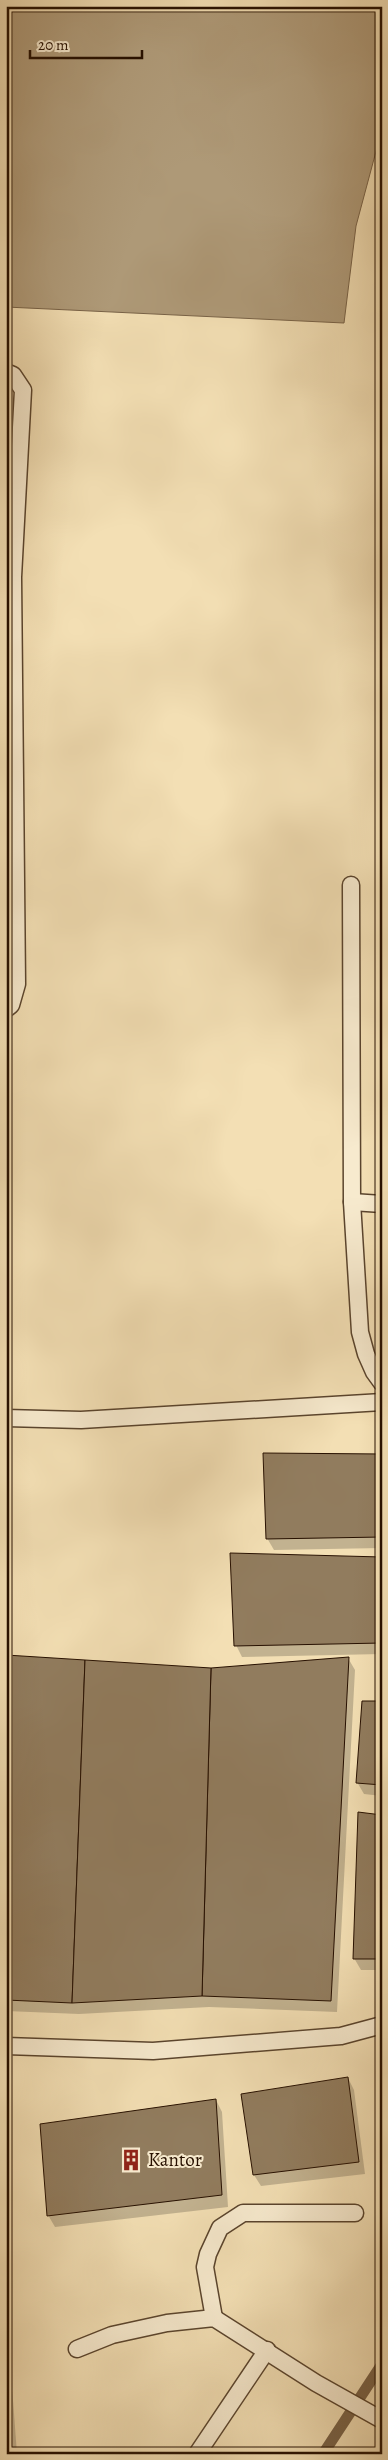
<svg xmlns="http://www.w3.org/2000/svg" width="388" height="2460" viewBox="0 0 388 2460" font-family="Alegreya,serif">
	<rect width="100%" height="100%" fill="#f3dfb4"/>
	<filter id="stains"><feTurbulence type="fractalNoise" baseFrequency=".004" numOctaves="4"/><feColorMatrix values="0 0 0 0 .2 0 0 0 0 .09 0 0 0 0 .02 0 0 0 .5 -.17"/></filter>
	<radialGradient id="worn" r=".72"><stop offset=".6" stop-color="#630" stop-opacity="0"/><stop offset="1" stop-color="#630" stop-opacity=".3"/></radialGradient>
	<path fill="#ae9977" stroke="#786247" d="M 6,6 L 382,6 L 382,129 L 356,226 L 344,323 L 6,307 Z"/>
	<g fill="#0003">
		<path d="M 382,1455 L 382,1548 L 274,1550 L 267,1538 Z"/>
		<path d="M 382,1558 L 382,1654 L 242,1657 L 236,1645 Z"/>
		<path d="M 6,1656 L 211,1669 L 348,1658 L 355,1670 L 337,2012 L 209,2007 L 79,2014 L 6,2011 Z"/>
		<path d="M 382,1703 L 382,1796 L 364,1794 L 357,1782 Z"/>
		<path d="M 382,1816 L 382,1970 L 361,1970 L 354,1958 Z"/>
		<path d="M 348,2078 L 354,2090 L 365,2174 L 261,2186 L 254,2175 Z"/>
		<path d="M 216,2100 L 222,2112 L 228,2207 L 55,2227 L 48,2215 Z"/>
		<path d="M 6,2337 L 13,2400 L 17,2454 L 6,2454 Z"/>
	</g>
	<g fill="none" stroke-linecap="round" stroke-linejoin="round">
		<path stroke="#786247" stroke-width="11" d="M 323,2454 L 382,2364"/>
	</g>
	<g fill="#917c5e" stroke="#271000">
		<path d="M 263,1453 L 382,1454 L 382,1537 L 266,1539 Z"/>
		<path d="M 230,1553 L 382,1557 L 382,1643 L 234,1646 Z"/>
		<path d="M 6,1655 L 85,1660 L 72,2003 L 6,2000 Z"/>
		<path d="M 349,1657 L 331,2001 L 202,1996 L 211,1668 Z"/>
		<path d="M 85,1660 L 211,1668 L 202,1996 L 72,2003 Z"/>
		<path d="M 362,1701 L 382,1701 L 382,1785 L 356,1783 Z"/>
		<path d="M 358,1812 L 382,1815 L 382,1959 L 353,1959 Z"/>
		<path d="M 348,2077 L 359,2162 L 253,2175 L 241,2094 Z"/>
		<path d="M 216,2099 L 222,2195 L 47,2216 L 40,2124 Z"/>
		<path d="M 7,2387 L 12,2454 L 6,2454 Z"/>
	</g>
	<g fill="none" stroke-linecap="round" stroke-linejoin="round">
		<g stroke="#5a442d" stroke-width="19">
			<g id="service">
				<path d="M 6,372 L 13,375 L 23,390 L 13,577 L 17,984 L 11,1005 L 6,1009"/>
				<path d="M 351,885 L 352,1202 L 360,1332 L 366,1354 L 374,1372 L 382,1383"/>
				<path d="M 352,1202 L 382,1204"/>
				<path d="M 6,1418 L 81,1420 L 382,1402"/>
				<path d="M 6,2046 L 153,2051 L 341,2036 L 382,2025"/>
				<path d="M 214,2318 L 205,2267 L 208,2254 L 220,2228 L 243,2213 L 355,2213"/>
				<path d="M 77,2349 L 112,2335 L 167,2323 L 214,2318 L 316,2383 L 382,2420"/>
				<path d="M 197,2454 L 267,2350"/>
			</g>
		</g>
		<use href="#service" stroke="#f7eace" stroke-width="16"/>
	</g>
	<defs>
		<g id="building-bare" transform="scale(1.725)"><path d="M-4-6H4V6H1V3H-1V6H-4ZM-2.5-4.3h1.7v1.8h-1.7ZM.8-4.3h1.7v1.8H.8ZM-2.5-1h1.7V.8h-1.7ZM.8-1h1.7V.8H.8Z" fill="#8f2418" stroke="#f7eace" stroke-width="2.5" paint-order="stroke"/></g>
	</defs>
	<g fill-rule="evenodd">
		<use href="#building-bare" x="131" y="2160"/>
	</g>
	<g text-anchor="middle" dominant-baseline="central" stroke-width="4" stroke-linejoin="round" paint-order="stroke">
		<g font-size="19" fill="#271000" stroke="#f7eace" text-anchor="start">
			<text x="148" y="2160">Kantor</text>
		</g>
	</g>
	<rect width="388" height="2460" fill="none" stroke="#f3dfb4" stroke-width="25"/>
	<rect x="8" y="8" width="373" height="2445" fill="none" stroke="#271000" stroke-width="2.5"/>
	<rect x="12" y="12" width="363" height="2435" fill="none" stroke="#271000"/>
	<path d="M30 50v8h112v-8" fill="none" stroke="#271000" stroke-width="2.5"/>
	<text x="38" y="50" font-size="15" fill="#271000" stroke="#f7eace" stroke-width="4" paint-order="stroke">20 m</text>
	<rect width="100%" height="100%" filter="url(#stains)"/>
	<rect width="100%" height="100%" fill="url(#worn)"/>
</svg>
